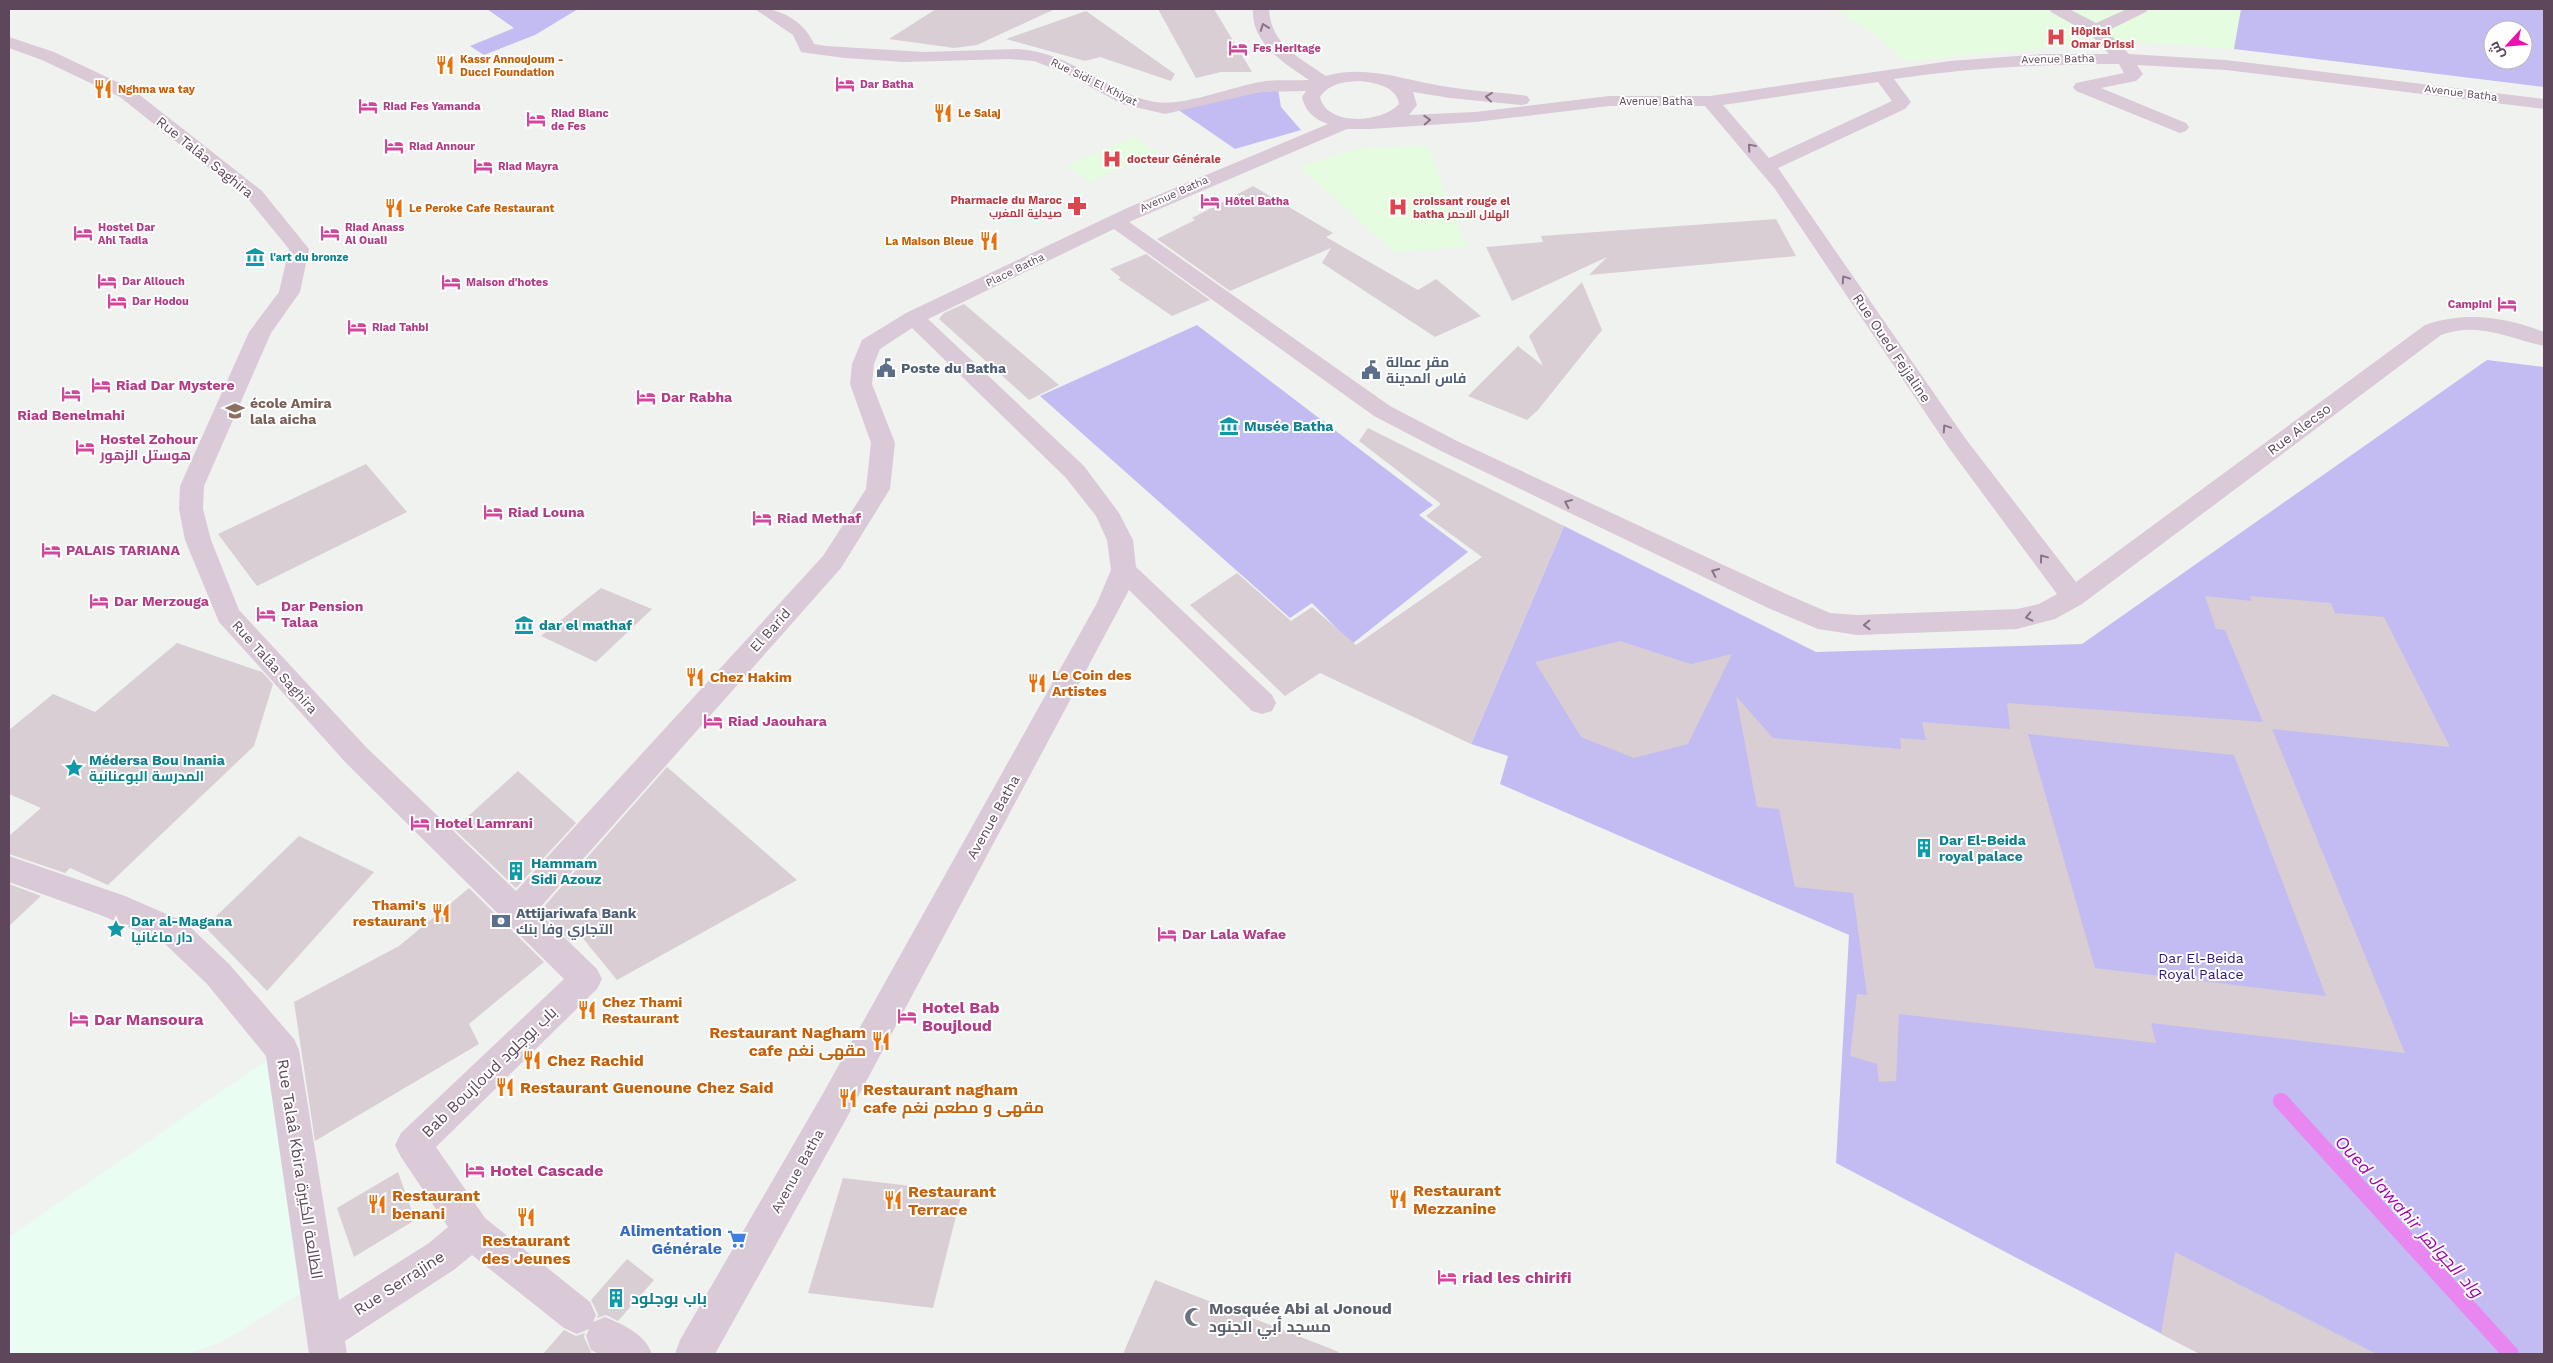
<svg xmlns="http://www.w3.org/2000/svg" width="2553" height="1363" viewBox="0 0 2553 1363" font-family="'Work Sans',Cairo,sans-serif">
	<rect width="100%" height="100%" fill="#f0f2f0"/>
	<path fill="#e9fdf2" d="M 282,1050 L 319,1282 L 222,1342 L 186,1354 L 9,1354 L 9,1237 Z"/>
	<g fill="#e5fce0">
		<path d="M 1834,9 L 2241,9 L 2234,49 L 2124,41 L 1905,61 L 1872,33 Z"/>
		<path d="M 1135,137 L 1158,153 L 1089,182 L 1066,166 Z"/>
		<path d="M 1427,145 L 1467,247 L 1394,252 L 1299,167 L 1357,149 Z"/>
	</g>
	<g fill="#c2bcf2" fill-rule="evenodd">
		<path d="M 487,9 L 578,9 L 535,35 L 484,55 L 470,46 L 514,28 Z"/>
		<path d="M 2241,9 L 2544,9 L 2544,87 L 2234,49 ZM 2493,30 L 2523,30 L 2523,60 L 2493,60 Z"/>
		<path d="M 1278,89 L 1281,107 L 1301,130 L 1235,149 L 1174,107 Z"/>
		<path d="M 1197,325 L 1433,505 L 1419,515 L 1468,552 L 1352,644 L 1312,603 L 1290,618 L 1040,396 Z"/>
		<path d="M 2487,360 L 2544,367 L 2544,1354 L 2200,1354 L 1836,1163 L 1849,935 L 1500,784 L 1508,756 L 1471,744 L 1564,526 L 1816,652 L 2082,644 Z"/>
	</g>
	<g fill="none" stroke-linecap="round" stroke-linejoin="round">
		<path stroke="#e987f1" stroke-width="16" d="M 2281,1101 L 2511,1354"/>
	</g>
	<g fill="#d8ced4" fill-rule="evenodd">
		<path d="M 936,9 L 1055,9 L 977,45 L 954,48 L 889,39 Z"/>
		<path d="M 1158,9 L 1214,9 L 1252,72 L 1221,72 L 1196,78 Z"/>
		<path d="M 1086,11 L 1175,74 L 1171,81 L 1100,57 L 1085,61 L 1006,39 Z"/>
		<path d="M 1253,186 L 1333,233 L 1326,237 L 1418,290 L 1436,279 L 1481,316 L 1435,337 L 1322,263 L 1331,248 L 1230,291 L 1157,239 L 1195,220 L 1192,218 Z"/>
		<path d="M 1776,219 L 1796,256 L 1589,275 L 1607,257 L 1512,301 L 1486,247 L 1543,242 L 1541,236 Z"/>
		<path d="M 1146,254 L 1210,300 L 1172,316 L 1118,279 L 1121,278 L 1110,269 Z"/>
		<path d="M 1582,282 L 1602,330 L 1538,410 L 1527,420 L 1468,396 L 1518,346 L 1543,366 L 1529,336 Z"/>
		<path d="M 964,304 L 1059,385 L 1029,400 L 939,319 L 944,313 Z"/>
		<path d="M 1368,428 L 1564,526 L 1471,744 L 1320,673 L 1285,696 L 1190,605 L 1237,573 L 1291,621 L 1312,607 L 1356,645 L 1482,557 L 1426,516 L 1441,504 L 1359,441 Z"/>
		<path d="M 366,464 L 407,512 L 257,586 L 218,534 Z"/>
		<path d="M 601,588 L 652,609 L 596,662 L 541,636 Z"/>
		<path d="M 2205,596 L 2252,601 L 2250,596 L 2331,603 L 2335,613 L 2384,617 L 2450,747 L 2272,729 L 2405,1053 L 2151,1023 L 2156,1043 L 1899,1014 L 1896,1081 L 1879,1082 L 1877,1064 L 1850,1056 L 1857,994 L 1867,995 L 1853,893 L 1795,887 L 1779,809 L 1757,807 L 1736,696 L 1773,738 L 1901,749 L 1900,738 L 1926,740 L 1922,722 L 2010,729 L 2007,703 L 2263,722 L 2225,630 L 2216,629 ZM 2028,734 L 2234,755 L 2326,996 L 2095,968 Z"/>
		<path d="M 1620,641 L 1691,664 L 1732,654 L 1688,744 L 1634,758 L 1581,737 L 1535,662 Z"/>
		<path d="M 177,643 L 262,672 L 273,684 L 254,746 L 108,885 L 70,868 L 65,873 L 9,854 L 9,836 L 41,808 L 9,794 L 9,730 L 53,694 L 95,712 Z"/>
		<path d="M 667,767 L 797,880 L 617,980 L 581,936 L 570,941 L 540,911 Z"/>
		<path d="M 518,771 L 576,823 L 516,888 L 454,829 Z"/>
		<path d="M 299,836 L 374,872 L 267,991 L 205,927 Z"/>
		<path d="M 9,884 L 41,896 L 9,926 Z"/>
		<path d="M 469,888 L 544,962 L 469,1024 L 479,1044 L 315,1141 L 294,1002 L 399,946 Z"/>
		<path d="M 398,1172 L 415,1220 L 354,1257 L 337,1208 Z"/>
		<path d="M 843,1178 L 962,1192 L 933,1308 L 808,1293 Z"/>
		<path d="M 2175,1252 L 2377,1354 L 2200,1354 L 2161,1334 Z"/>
		<path d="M 627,1259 L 654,1280 L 618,1321 L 606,1315 L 597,1318 L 598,1314 L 591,1300 Z"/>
		<path d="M 1155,1280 L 1339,1352 L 1339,1354 L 1123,1354 Z"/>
		<path d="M 564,1330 L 576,1336 L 585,1333 L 584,1337 L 591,1352 L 589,1354 L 543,1354 Z"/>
	</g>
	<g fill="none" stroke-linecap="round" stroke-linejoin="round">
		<path fill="#dac9d7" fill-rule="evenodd" d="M 755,9 C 779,7 804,21 814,44 L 826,46 L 924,52 L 1017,49 C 1073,52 1105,93 1155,102 C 1182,107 1231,87 1260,82 C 1276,79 1293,81 1309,80 C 1284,63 1251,43 1253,9 L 1269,9 C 1271,45 1299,57 1326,76 C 1366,64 1407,81 1448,87 C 1472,91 1497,92 1521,95 L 1527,96 L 1530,100 L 1527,104 L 1521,105 L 1450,98 L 1413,92 L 1417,105 L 1409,115 L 1475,112 L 1609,96 L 1710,96 L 1950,61 L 2044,54 L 2109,54 L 2090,34 L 2051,12 L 2049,9 L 2069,9 L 2096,23 L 2127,9 L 2148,9 L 2146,12 L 2107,31 L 2129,54 L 2226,60 L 2544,99 L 2544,109 L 2226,70 L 2137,65 L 2143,74 L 2136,81 L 2101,88 L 2186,123 L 2189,127 L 2186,131 L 2180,133 L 2076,91 L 2073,87 L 2076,83 L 2124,73 L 2119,64 C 2043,64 1969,68 1894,79 L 1911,102 L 1905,109 L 1778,168 L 1965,438 L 2076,582 L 2425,325 C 2466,311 2504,317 2544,332 L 2544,346 C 2508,338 2478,321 2441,335 L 2082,604 L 2055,619 L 2017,629 L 1857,635 L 1818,629 L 1768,608 L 1441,451 L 1374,416 L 1114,229 L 928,319 L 1084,466 L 1119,513 L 1133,540 L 1136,567 L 1272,695 L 1276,703 L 1272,711 L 1262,714 L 1252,711 L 1129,590 L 845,1121 L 715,1354 L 675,1354 L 680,1340 L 821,1097 L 1097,603 L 1111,570 L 1107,540 L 1096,516 L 1066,478 L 912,328 L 880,349 L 874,364 L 872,384 L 895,443 L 890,489 L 841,568 L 537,911 L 597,969 L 602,979 L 597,989 L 436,1147 L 485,1218 L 590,1302 L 596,1315 L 593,1322 L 605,1317 C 624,1325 645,1334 652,1354 L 599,1354 L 591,1350 L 586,1336 L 589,1329 L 577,1334 L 564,1328 L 472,1255 L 455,1269 L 345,1341 L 347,1354 L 309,1354 L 266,1056 L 207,984 L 163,942 L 103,916 L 9,882 L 9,856 L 125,896 L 185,922 L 229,964 L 294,1039 L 299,1050 L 339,1300 L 429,1243 L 448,1227 L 401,1157 L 395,1145 L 401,1133 L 564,979 L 346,763 L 219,622 L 185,540 L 179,509 L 180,486 L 249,332 L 279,292 L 289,249 L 248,199 L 120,97 L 42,60 L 9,48 L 9,37 L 54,52 L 132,89 L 262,191 L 309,249 L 300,292 L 271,333 L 204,486 L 203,509 L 211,540 L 239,610 L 366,747 L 516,891 L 823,556 L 866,489 L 871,443 L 850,384 L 852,364 L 862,340 L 906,313 L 1127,208 L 1328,124 C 1314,119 1305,111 1302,97 L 1306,91 L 1261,92 L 1165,114 L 1122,104 L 1065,73 L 1034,61 L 1008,59 L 904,62 L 845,58 L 807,53 L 801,52 L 793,35 ZM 1358,81 C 1373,82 1397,86 1399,104 C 1382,123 1327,127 1320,97 C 1329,84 1342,82 1358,81 ZM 1878,82 L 1892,101 L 1769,158 L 1723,105 ZM 1609,106 L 1705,106 L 1775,189 L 1949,448 L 2057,594 L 2039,604 L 2017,609 L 1857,615 L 1830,613 L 1786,594 L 1457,441 L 1390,406 L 1129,222 L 1347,129 L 1370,129 L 1475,122 Z"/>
	</g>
	<defs><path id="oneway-chevron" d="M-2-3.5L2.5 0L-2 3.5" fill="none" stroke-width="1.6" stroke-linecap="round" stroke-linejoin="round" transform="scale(1.25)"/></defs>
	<g stroke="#897486">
		<use href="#oneway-chevron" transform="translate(1264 27) rotate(-110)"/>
		<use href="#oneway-chevron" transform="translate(1489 97) rotate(-174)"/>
		<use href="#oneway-chevron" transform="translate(1427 120) rotate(-3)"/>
		<use href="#oneway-chevron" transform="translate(1751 147) rotate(-131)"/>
		<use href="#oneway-chevron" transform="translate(1845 279) rotate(-124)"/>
		<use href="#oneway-chevron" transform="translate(1946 428) rotate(-124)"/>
		<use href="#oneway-chevron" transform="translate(1568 503) rotate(-155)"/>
		<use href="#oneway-chevron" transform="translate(2043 558) rotate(-127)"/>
		<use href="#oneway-chevron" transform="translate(1715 572) rotate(-155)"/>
		<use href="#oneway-chevron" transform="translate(2029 617) rotate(167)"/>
		<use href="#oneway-chevron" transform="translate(1867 625) rotate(178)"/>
	</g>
	<defs>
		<g id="hospital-bare" transform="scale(1.5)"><path d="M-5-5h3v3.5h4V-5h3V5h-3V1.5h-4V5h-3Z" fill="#e0444e" stroke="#fff" stroke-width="2.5" paint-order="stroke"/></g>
		<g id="hotel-bare" transform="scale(1.5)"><path d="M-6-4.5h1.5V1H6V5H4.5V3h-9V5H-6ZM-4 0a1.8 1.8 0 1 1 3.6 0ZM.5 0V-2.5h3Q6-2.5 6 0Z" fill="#d1479c" stroke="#fff" stroke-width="2.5" paint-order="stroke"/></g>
		<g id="restaurant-bare" transform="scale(1.5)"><path d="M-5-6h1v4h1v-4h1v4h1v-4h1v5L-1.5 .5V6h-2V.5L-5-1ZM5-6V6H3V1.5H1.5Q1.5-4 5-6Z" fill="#e8710a" stroke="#fff" stroke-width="2.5" paint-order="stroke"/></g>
		<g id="pharmacy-bare" transform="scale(1.5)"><path d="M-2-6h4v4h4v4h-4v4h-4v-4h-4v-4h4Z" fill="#e0444e" stroke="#fff" stroke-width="2.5" paint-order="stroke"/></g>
		<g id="museum-bare" transform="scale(1.5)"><path d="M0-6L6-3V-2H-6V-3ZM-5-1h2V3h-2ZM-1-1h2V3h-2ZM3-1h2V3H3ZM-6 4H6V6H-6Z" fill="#0f9aa8" stroke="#fff" stroke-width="2.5" paint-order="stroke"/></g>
		<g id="civic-bare" transform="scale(1.5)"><path d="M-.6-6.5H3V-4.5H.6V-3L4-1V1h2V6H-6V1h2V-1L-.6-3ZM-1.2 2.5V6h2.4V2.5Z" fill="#5c6f8a" stroke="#fff" stroke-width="2.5" paint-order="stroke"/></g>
		<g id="school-bare" transform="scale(1.5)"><path d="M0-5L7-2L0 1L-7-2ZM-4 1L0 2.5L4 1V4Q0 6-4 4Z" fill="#8d6e63" stroke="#fff" stroke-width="2.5" paint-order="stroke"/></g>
		<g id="sight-bare" transform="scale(1.5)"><path d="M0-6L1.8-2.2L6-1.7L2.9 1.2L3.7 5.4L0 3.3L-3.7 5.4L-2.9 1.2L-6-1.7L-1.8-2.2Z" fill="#0f9aa8" stroke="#fff" stroke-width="2.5" paint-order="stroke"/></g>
		<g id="building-bare" transform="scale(1.5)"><path d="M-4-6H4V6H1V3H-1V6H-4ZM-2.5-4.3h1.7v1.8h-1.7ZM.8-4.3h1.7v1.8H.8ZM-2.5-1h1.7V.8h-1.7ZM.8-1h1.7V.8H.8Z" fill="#0f9aa8" stroke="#fff" stroke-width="2.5" paint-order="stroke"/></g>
		<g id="bank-bare" transform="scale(1.5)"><path d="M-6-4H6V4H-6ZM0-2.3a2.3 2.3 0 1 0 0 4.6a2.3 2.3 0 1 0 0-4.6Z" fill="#5c6f8a" stroke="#fff" stroke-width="2.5" paint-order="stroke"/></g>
		<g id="supermarket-bare" transform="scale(1.5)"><path d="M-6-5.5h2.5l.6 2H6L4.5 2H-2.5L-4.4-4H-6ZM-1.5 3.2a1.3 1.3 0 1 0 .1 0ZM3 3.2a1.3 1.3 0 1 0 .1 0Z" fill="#3f7fe0" stroke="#fff" stroke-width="2.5" paint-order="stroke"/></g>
		<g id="mosque-bare" transform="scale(1.5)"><path d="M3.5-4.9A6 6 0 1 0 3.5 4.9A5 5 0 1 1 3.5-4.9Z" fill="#6b7280" stroke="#fff" stroke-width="2.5" paint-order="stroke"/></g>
	</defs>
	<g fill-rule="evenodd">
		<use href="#hospital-bare" x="2056" y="37"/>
		<use href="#hotel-bare" x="1238" y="48"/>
		<use href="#restaurant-bare" x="445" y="65"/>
		<use href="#hotel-bare" x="845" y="84"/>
		<use href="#restaurant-bare" x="103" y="89"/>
		<use href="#hotel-bare" x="368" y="106"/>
		<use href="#restaurant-bare" x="943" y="113"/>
		<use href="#hotel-bare" x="536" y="119"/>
		<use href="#hotel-bare" x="394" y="146"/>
		<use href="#hospital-bare" x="1112" y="159"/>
		<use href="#hotel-bare" x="483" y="166"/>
		<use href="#hotel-bare" x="1210" y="201"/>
		<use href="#pharmacy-bare" x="1077" y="206"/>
		<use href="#hospital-bare" x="1398" y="207"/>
		<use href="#restaurant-bare" x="394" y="208"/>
		<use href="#hotel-bare" x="83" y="233"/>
		<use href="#hotel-bare" x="330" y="233"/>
		<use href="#restaurant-bare" x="989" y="241"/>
		<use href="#museum-bare" x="255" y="257"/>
		<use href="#hotel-bare" x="107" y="281"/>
		<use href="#hotel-bare" x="451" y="282"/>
		<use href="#hotel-bare" x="117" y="301"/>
		<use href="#hotel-bare" x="2507" y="304"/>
		<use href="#hotel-bare" x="357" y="327"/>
		<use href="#civic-bare" x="886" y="368"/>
		<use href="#civic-bare" x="1371" y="370"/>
		<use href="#hotel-bare" x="101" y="385"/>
		<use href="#hotel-bare" x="71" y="394"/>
		<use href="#hotel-bare" x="646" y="397"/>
		<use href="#school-bare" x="235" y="411"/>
		<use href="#museum-bare" x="1229" y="426"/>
		<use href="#hotel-bare" x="85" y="447"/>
		<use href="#hotel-bare" x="493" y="512"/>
		<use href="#hotel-bare" x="762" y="518"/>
		<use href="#hotel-bare" x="51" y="550"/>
		<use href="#hotel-bare" x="99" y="601"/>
		<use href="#hotel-bare" x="266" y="614"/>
		<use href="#museum-bare" x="524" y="625"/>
		<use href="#restaurant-bare" x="695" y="677"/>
		<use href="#restaurant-bare" x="1037" y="683"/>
		<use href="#hotel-bare" x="713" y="721"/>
		<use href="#sight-bare" x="74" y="768"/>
		<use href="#hotel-bare" x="420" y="823"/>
		<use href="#building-bare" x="1924" y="848"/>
		<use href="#building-bare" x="516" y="871"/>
		<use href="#restaurant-bare" x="441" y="913"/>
		<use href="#bank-bare" x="501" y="921"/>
		<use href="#sight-bare" x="116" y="929"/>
		<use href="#hotel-bare" x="1167" y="934"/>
		<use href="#restaurant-bare" x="587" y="1010"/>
		<use href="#hotel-bare" x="907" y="1016"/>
		<use href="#hotel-bare" x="79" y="1019"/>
		<use href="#restaurant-bare" x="881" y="1041"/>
		<use href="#restaurant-bare" x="532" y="1060"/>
		<use href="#restaurant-bare" x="505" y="1087"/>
		<use href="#restaurant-bare" x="848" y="1098"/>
		<use href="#hotel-bare" x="475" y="1170"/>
		<use href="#restaurant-bare" x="1398" y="1199"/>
		<use href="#restaurant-bare" x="893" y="1200"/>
		<use href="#restaurant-bare" x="377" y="1204"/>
		<use href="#restaurant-bare" x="526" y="1217"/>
		<use href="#supermarket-bare" x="737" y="1239"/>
		<use href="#hotel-bare" x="1447" y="1277"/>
		<use href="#building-bare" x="616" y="1298"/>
		<use href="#mosque-bare" x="1194" y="1317"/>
	</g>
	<g text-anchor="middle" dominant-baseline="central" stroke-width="4" stroke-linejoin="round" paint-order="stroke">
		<g font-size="11" font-weight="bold" fill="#be3a42" stroke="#fff" text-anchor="start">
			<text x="2071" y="31">Hôpital<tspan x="2071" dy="13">Omar Drissi</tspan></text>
			<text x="1127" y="159">docteur Générale</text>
			<text x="1062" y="200" text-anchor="end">Pharmacie du Maroc<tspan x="1062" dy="13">صيدلية المغرب</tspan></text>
			<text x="1413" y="201">croissant rouge el<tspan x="1413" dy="13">batha الهلال الاحمر</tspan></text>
		</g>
		<g font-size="11" font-weight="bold" fill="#b23c85" stroke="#fff" text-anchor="start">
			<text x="1253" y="48">Fes Heritage</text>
			<text x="860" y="84">Dar Batha</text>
			<text x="383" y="106">Riad Fes Yamanda</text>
			<text x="551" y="113">Riad Blanc<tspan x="551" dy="13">de Fes</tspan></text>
			<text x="409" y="146">Riad Annour</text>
			<text x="498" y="166">Riad Mayra</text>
			<text x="1225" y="201">Hôtel Batha</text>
			<text x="98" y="227">Hostel Dar<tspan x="98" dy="13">Ahl Tadla</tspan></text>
			<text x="345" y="227">Riad Anass<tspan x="345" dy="13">Al Ouali</tspan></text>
			<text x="122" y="281">Dar Allouch</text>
			<text x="466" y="282">Maison d'hotes</text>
			<text x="132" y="301">Dar Hodou</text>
			<text x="2492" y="304" text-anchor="end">Campini</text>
			<text x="372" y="327">Riad Tahbi</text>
		</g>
		<g font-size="11" font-weight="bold" fill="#c56008" stroke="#fff" text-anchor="start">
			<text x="460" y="59">Kassr Annoujoum -<tspan x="460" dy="13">Ducci Foundation</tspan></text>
			<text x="118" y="89">Nghma wa tay</text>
			<text x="958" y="113">Le Salaj</text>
			<text x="409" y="208">Le Peroke Cafe Restaurant</text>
			<text x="974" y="241" text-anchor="end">La Maison Bleue</text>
		</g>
		<g font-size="11" fill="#5e475a" stroke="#fff">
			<text transform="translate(2058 59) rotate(-1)">Avenue Batha</text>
			<text transform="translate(1094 82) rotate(26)">Rue Sidi El Khiyat</text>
			<text transform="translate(2461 93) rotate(7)">Avenue Batha</text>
			<text x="1656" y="101">Avenue Batha</text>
			<text transform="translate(1174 194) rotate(-24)">Avenue Batha</text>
			<text transform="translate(1015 270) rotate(-26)">Place Batha</text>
		</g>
		<g font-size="11" font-weight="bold" fill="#0d838f" stroke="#fff" text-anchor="start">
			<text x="270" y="257">l'art du bronze</text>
		</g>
		<g font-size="14" fill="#5e475a" stroke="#fff">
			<text transform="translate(205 157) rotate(39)">Rue Talâa Saghira</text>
			<text transform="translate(1892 348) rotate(56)">Rue Oued Fejjaline</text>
			<text transform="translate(2299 429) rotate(-37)">Rue Alecso</text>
			<text transform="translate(770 630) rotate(-48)">El Barid</text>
			<text transform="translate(275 667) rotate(48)">Rue Talâa Saghira</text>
			<text transform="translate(993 817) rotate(-61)">Avenue Batha</text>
			<text transform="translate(797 1171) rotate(-61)">Avenue Batha</text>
		</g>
		<g font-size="14" font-weight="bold" fill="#4e5e75" stroke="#fff" text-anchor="start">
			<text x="1386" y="362">مقر عمالة<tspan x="1386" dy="16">فاس المدينة</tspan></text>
			<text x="901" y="368">Poste du Batha</text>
			<text x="516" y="913">Attijariwafa Bank<tspan x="516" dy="16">التجاري وفا بنك</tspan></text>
		</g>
		<g font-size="14" font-weight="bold" fill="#b23c85" stroke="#fff" text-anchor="start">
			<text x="116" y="385">Riad Dar Mystere</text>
			<text x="661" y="397">Dar Rabha</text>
			<text x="71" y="415" text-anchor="middle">Riad Benelmahi</text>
			<text x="100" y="439">Hostel Zohour<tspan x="100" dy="16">هوستل الزهور</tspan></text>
			<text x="508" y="512">Riad Louna</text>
			<text x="777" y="518">Riad Methaf</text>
			<text x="66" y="550">PALAIS TARIANA</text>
			<text x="114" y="601">Dar Merzouga</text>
			<text x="281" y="606">Dar Pension<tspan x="281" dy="16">Talaa</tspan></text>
			<text x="728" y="721">Riad Jaouhara</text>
			<text x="435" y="823">Hotel Lamrani</text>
			<text x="1182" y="934">Dar Lala Wafae</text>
		</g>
		<g font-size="14" font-weight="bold" fill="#785e54" stroke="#fff" text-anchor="start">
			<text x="250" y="403">école Amira<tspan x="250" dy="16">lala aicha</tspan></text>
		</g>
		<g font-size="14" font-weight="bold" fill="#0d838f" stroke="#fff" text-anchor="start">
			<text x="1244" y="426">Musée Batha</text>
			<text x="539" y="625">dar el mathaf</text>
			<text x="89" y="760">Médersa Bou Inania<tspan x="89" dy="16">المدرسة البوعنانية</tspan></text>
			<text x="1939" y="840">Dar El-Beida<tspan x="1939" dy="16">royal palace</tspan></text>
			<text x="531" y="863">Hammam<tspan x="531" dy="16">Sidi Azouz</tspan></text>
			<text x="131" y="921">Dar al-Magana<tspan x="131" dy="16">دار ماغانيا</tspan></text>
		</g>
		<g font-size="14" font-weight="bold" fill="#c56008" stroke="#fff" text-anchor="start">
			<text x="1052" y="675">Le Coin des<tspan x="1052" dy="16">Artistes</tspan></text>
			<text x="710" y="677">Chez Hakim</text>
			<text x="426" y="905" text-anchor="end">Thami's<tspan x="426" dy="16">restaurant</tspan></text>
			<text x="602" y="1002">Chez Thami<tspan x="602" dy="16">Restaurant</tspan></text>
		</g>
		<g font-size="14" fill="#2b1285" stroke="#fff">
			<text x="2201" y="958">Dar El-Beida<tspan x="2201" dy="16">Royal Palace</tspan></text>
		</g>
		<g font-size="16" font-weight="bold" fill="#b23c85" stroke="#fff" text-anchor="start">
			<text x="922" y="1007">Hotel Bab<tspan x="922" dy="18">Boujloud</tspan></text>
			<text x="94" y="1019">Dar Mansoura</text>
			<text x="490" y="1170">Hotel Cascade</text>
			<text x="1462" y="1277">riad les chirifi</text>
		</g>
		<g font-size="16" font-weight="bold" fill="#c56008" stroke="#fff" text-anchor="start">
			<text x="866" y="1032" text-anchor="end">Restaurant Nagham<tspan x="866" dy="18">cafe مقهى نغم</tspan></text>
			<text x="547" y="1060">Chez Rachid</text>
			<text x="520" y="1087">Restaurant Guenoune Chez Said</text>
			<text x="863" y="1089">Restaurant nagham<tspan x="863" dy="18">cafe مقهى و مطعم نغم</tspan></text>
			<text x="1413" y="1190">Restaurant<tspan x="1413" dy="18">Mezzanine</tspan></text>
			<text x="908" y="1191">Restaurant<tspan x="908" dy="18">Terrace</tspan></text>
			<text x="392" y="1195">Restaurant<tspan x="392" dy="18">benani</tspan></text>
			<text x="526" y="1240" text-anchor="middle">Restaurant<tspan x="526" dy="18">des Jeunes</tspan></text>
		</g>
		<g font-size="16" fill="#5e475a" stroke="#fff">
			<text transform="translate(489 1072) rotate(-44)">Bab Boujloud باب بوجلود</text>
			<text transform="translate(300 1169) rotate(81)">Rue Talaâ Kbira الطالعة الكبيرة</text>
			<text transform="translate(399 1283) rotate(-33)">Rue Serrajine</text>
		</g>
		<g font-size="16" font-weight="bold" fill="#366cbe" stroke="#fff" text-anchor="end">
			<text x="722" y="1230">Alimentation<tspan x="722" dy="18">Générale</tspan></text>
		</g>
		<g font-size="16" font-weight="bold" fill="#0d838f" stroke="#fff" text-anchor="start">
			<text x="631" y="1298">باب بوجلود</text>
		</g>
		<g font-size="16" font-weight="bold" fill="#5b616d" stroke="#fff" text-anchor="start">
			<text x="1209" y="1308">Mosquée Abi al Jonoud<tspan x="1209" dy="18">مسجد أبي الجنود</tspan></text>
		</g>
		<g font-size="18" font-style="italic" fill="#a704b4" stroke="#fff">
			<text transform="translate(2409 1216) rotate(48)">Oued Jawahir واد الجواهر</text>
		</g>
	</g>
	<rect width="2553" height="1363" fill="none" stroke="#5e475a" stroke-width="20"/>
	<g transform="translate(2508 45) rotate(244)"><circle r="24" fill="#ffffff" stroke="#bfb5bd"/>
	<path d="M0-4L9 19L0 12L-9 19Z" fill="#ed0fae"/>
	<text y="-8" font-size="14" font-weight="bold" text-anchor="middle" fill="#5e475a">ش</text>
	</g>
</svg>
